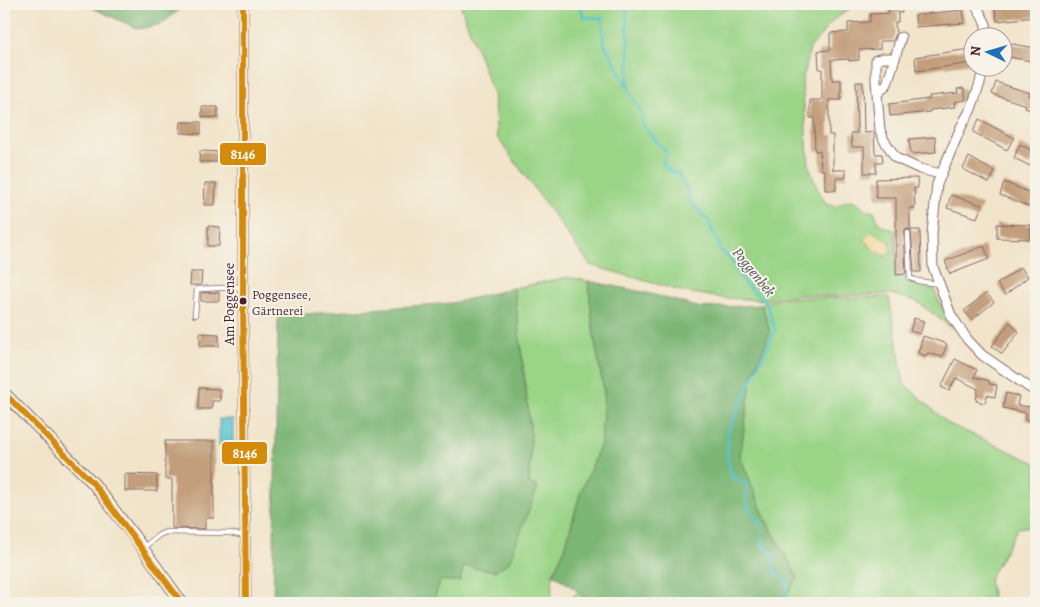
<svg xmlns="http://www.w3.org/2000/svg" width="1040" height="607" viewBox="0 0 1040 607" font-family="Alegreya,serif">
	<rect width="100%" height="100%" fill="#f7f3e8"/>
	<filter id="ink" filterUnits="userSpaceOnUse"><feTurbulence type="fractalNoise" baseFrequency=".02" numOctaves="2"/><feDisplacementMap in="SourceGraphic" scale="10" xChannelSelector="R" yChannelSelector="G"/><feConvolveMatrix kernelMatrix="1 2 1 2 8 2 1 2 1" color-interpolation-filters="sRGB"/></filter>
	<filter id="wash" filterUnits="userSpaceOnUse"><feTurbulence type="fractalNoise" baseFrequency=".0096" numOctaves="4" result="noise"/><feDisplacementMap in="SourceGraphic" scale="20" xChannelSelector="R" yChannelSelector="G"/><feGaussianBlur stdDeviation="1.12" result="paint"/><feColorMatrix in="noise" values="0 0 0 0 0 0 0 0 0 0 0 0 0 0 0 0 0 1.4 0 .05"/><feComposite in="paint" operator="in"/></filter>
	<g filter="url(#wash)">
		<rect width="100%" height="100%" fill="#f1e4ca"/>
		<g fill="#9ad487" stroke="#727a59">
			<path d="M 460,4 L 858,4 L 833,20 L 810,48 L 802,82 L 809,166 L 817,188 L 826,204 L 836,207 C 849,197 856,198 866,210 L 875,212 C 878,226 882,226 895,230 L 896,275 L 927,289 L 934,288 L 941,307 L 952,328 L 916,301 L 891,294 L 829,296 L 800,295 L 761,300 L 722,298 L 681,291 L 590,265 L 497,137 L 493,94 Z"/>
			<path d="M 568,277 L 588,281 L 594,336 L 604,392 L 601,444 L 580,494 L 565,548 L 553,574 L 551,603 L 433,603 L 440,581 L 464,566 L 495,571 L 538,487 L 529,483 L 531,435 L 514,288 Z"/>
			<path d="M 889,297 L 904,384 L 949,424 L 1036,463 L 1036,526 L 1018,528 L 989,579 L 994,603 L 780,603 L 798,578 L 766,520 L 740,456 L 752,376 L 770,332 L 762,305 L 770,301 L 791,298 Z"/>
			<path d="M 578,591 L 587,603 L 567,603 Z"/>
		</g>
		<g fill="#7bb674" stroke="#626a50">
			<path d="M 84,4 L 186,4 L 162,24 L 139,29 Z"/>
			<path d="M 588,281 L 647,293 L 701,308 L 762,305 L 770,332 L 752,376 L 740,456 L 766,520 L 798,578 L 780,603 L 587,603 L 578,591 L 553,574 L 565,548 L 580,494 L 601,444 L 604,392 L 594,336 Z"/>
			<path d="M 514,288 L 531,435 L 529,483 L 538,487 L 509,562 L 495,571 L 464,566 L 460,581 L 440,581 L 433,603 L 273,603 L 278,316 L 452,303 Z"/>
		</g>
		<path fill="#eeda9e" stroke="#9c7c64" d="M 872,231 L 890,242 L 891,251 L 884,256 L 875,251 L 864,239 Z"/>
		<rect fill="#57c3d0" stroke="#50717e" x="219" y="419" width="14" height="27"/>
		<g fill="none" stroke-linecap="round" stroke-linejoin="round">
			<g stroke="#57c3d0" stroke-width="2.5">
				<path d="M 581,4 L 583,17 L 602,18 L 604,43 L 642,114 L 643,126 L 667,153 L 664,159 L 663,165 L 670,171 L 678,173 L 688,191 L 689,201 L 709,221 L 712,232 L 719,242 L 719,249 L 731,260 L 744,283 L 766,302 L 775,330 L 729,429 L 727,455 L 732,478 L 746,483 L 747,504 L 762,528 L 762,545 L 773,554 L 774,572 L 785,579 L 788,587 L 785,593 L 792,603"/>
				<path d="M 626,4 L 629,56 L 628,87"/>
			</g>
		</g>
		<g id="blocks">
			<g fill="#c29e7b">
				<path d="M 889,4 L 901,4 L 902,13 L 898,13 L 898,22 L 895,22 L 896,34 L 893,41 L 880,41 L 880,49 L 859,50 L 859,60 L 849,61 L 849,59 L 831,60 L 832,80 L 841,80 L 841,100 L 829,100 L 829,135 L 833,135 L 833,170 L 846,170 L 846,178 L 836,178 L 836,190 L 825,190 L 825,170 L 821,170 L 820,151 L 815,151 L 814,118 L 810,118 L 810,100 L 822,100 L 822,69 L 819,69 L 818,51 L 830,50 L 830,33 L 848,32 L 848,23 L 870,22 L 870,14 L 889,13 Z"/>
				<path d="M 1026,4 L 1036,4 L 1036,17 L 997,21 L 995,8 Z"/>
				<path d="M 963,10 L 965,23 L 916,27 L 915,15 Z"/>
				<path d="M 1006,43 L 1036,48 L 1036,62 L 1004,56 Z"/>
				<path d="M 970,49 L 972,63 L 916,71 L 915,57 Z"/>
				<path d="M 856,82 L 863,82 L 864,133 L 874,132 L 875,154 L 882,154 L 883,162 L 876,162 L 876,173 L 864,173 L 864,147 L 852,147 L 851,133 L 857,133 Z"/>
				<path d="M 996,82 L 1030,93 L 1029,96 L 1036,98 L 1034,111 L 1025,108 L 1026,105 L 992,94 Z"/>
				<path d="M 964,88 L 966,100 L 954,102 L 955,107 L 930,110 L 930,112 L 890,116 L 889,104 L 930,99 L 929,96 L 958,93 L 957,89 Z"/>
				<path d="M 202,107 L 218,107 L 218,118 L 202,117 Z"/>
				<path d="M 979,119 L 1014,138 L 1007,150 L 973,132 Z"/>
				<path d="M 181,122 L 201,122 L 201,134 L 180,133 Z"/>
				<path d="M 935,137 L 936,152 L 911,154 L 909,139 Z"/>
				<path d="M 1020,144 L 1036,153 L 1030,166 L 1014,158 Z"/>
				<path d="M 200,151 L 221,152 L 220,162 L 199,162 Z"/>
				<path d="M 969,157 L 995,172 L 989,183 L 963,169 Z"/>
				<path d="M 917,178 L 918,188 L 914,188 L 915,208 L 910,208 L 910,230 L 906,229 L 904,233 L 906,272 L 905,274 L 896,275 L 896,198 L 876,198 L 876,179 Z"/>
				<path d="M 1004,182 L 1035,195 L 1030,207 L 1000,195 Z"/>
				<path d="M 205,183 L 216,183 L 215,205 L 204,205 Z"/>
				<path d="M 951,195 L 982,205 L 977,218 L 947,208 Z"/>
				<path d="M 997,224 L 1031,225 L 1030,239 L 997,238 Z"/>
				<path d="M 208,226 L 220,227 L 219,246 L 208,246 Z"/>
				<path d="M 911,230 L 920,230 L 921,272 L 914,272 Z"/>
				<path d="M 984,246 L 989,259 L 950,274 L 945,261 Z"/>
				<path d="M 1021,267 L 1028,277 L 1005,295 L 997,284 Z"/>
				<path d="M 191,272 L 202,272 L 201,285 L 190,285 Z"/>
				<path d="M 219,292 L 219,301 L 201,301 L 201,293 Z"/>
				<path d="M 986,293 L 994,302 L 972,320 L 964,311 Z"/>
				<path d="M 914,318 L 924,321 L 920,334 L 910,331 Z"/>
				<path d="M 1010,322 L 1019,332 L 1002,354 L 992,346 Z"/>
				<path d="M 200,333 L 219,334 L 219,346 L 200,346 Z"/>
				<path d="M 923,336 L 947,344 L 942,357 L 928,353 L 926,356 L 918,353 Z"/>
				<path d="M 955,359 L 977,370 L 974,377 L 990,381 L 989,384 L 997,385 L 995,397 L 987,395 L 985,403 L 976,401 L 978,389 L 956,378 L 949,391 L 941,387 Z"/>
				<path d="M 199,388 L 220,389 L 220,401 L 212,401 L 212,409 L 198,409 Z"/>
				<path d="M 1006,393 L 1019,396 L 1017,405 L 1036,408 L 1036,422 L 1025,420 L 1026,413 L 1003,408 Z"/>
				<path d="M 165,441 L 214,441 L 214,518 L 205,518 L 205,529 L 172,528 L 172,479 L 165,479 Z"/>
				<path d="M 125,474 L 157,475 L 157,491 L 125,491 Z"/>
			</g>
		</g>
	</g>
	<g filter="url(#ink)">
		<use href="#blocks" fill-opacity="0" stroke="#846463" stroke-width="1"/>
		<g fill="none" stroke-linecap="round" stroke-linejoin="round">
			<g stroke="#846463" stroke-width="6">
				<g id="service">
					<path d="M 908,233 L 910,278 L 918,281 L 938,284"/>
					<path d="M 195,315 L 197,289 L 243,287"/>
					<path d="M 144,547 L 159,535 L 166,532 L 230,533 L 245,536"/>
				</g>
			</g>
			<g stroke="#846463" stroke-width="11">
				<g id="minor">
					<path d="M 243,4 L 243,301 L 246,603"/>
					<path d="M 977,7 L 986,24 L 986,38"/>
					<path d="M 895,58 L 901,37"/>
					<path d="M 983,68 L 980,83 L 971,109 L 961,127 L 937,184 L 932,233 L 933,267 L 951,315 L 967,339 L 982,355 L 1030,388 L 1036,390"/>
					<path d="M 878,93 L 887,84 L 895,58 L 883,58 L 876,60 L 876,80 L 879,119 L 880,130 L 884,140 L 896,158 L 920,169 L 941,174"/>
				</g>
			</g>
			<g stroke="#846463" stroke-width="13">
				<path id="tertiary" d="M 4,393 L 93,483 L 133,535 L 182,603"/>
			</g>
			<use href="#service" stroke="#fff" stroke-width="4.5"/>
			<use href="#minor" stroke="#fff" stroke-width="9"/>
			<use href="#tertiary" stroke="#fff" stroke-width="11"/>
			<g stroke="#f7f3e8" stroke-width="10">
				<g id="bus-1">
					<path d="M 243,4 L 243,301 L 246,603"/>
					<path d="M 4,393 L 93,483 L 182,603"/>
				</g>
			</g>
			<use href="#bus-1" stroke="#d48b09" stroke-width="6"/>
		</g>
	</g>
	<circle fill="#4a1f2b" stroke="#f7f3e8" stroke-width="2" cx="243" cy="301" r="4.5"/>
	<g text-anchor="middle" dominant-baseline="central" stroke-width="4" stroke-linejoin="round" paint-order="stroke">
		<g font-size="13" fill="#4a1f2b" stroke="#f7f3e8" text-anchor="start">
			<text x="252" y="294">Poggensee,<tspan x="252" dy="16">Gärtnerei</tspan></text>
		</g>
		<g font-size="14" fill="#4a1f2b" stroke="#f7f3e8">
			<text transform="translate(229 304) rotate(-90)">Am Poggensee</text>
		</g>
		<g font-size="15" font-style="italic" fill="#4e505d" stroke="#f7f3e8">
			<text transform="translate(754 272) rotate(51)">Poggenbek</text>
		</g>
	</g>
	<g stroke="#f7f3e8" stroke-width="2">
		<rect x="219" y="142" width="48" height="24" rx="5" fill="#d48b09"/>
		<rect x="221" y="441" width="47" height="24" rx="5" fill="#d48b09"/>
	</g>
	<g font-size="14" text-anchor="middle" font-weight="bold" fill="#fff">
		<text x="243" y="159">8146</text>
		<text x="245" y="458">8146</text>
	</g>
	<rect width="1040" height="607" fill="none" stroke="#f7f3e8" stroke-width="20"/>
	<g transform="translate(988 52) rotate(275)"><circle r="24" fill="#f7f3e8" stroke="#b29e9c"/>
	<path d="M0-4L9 19L0 12L-9 19Z" fill="#1f6fb2"/>
	<text y="-8" font-size="14" font-weight="bold" text-anchor="middle" fill="#4a1f2b">N</text>
	</g>
</svg>
